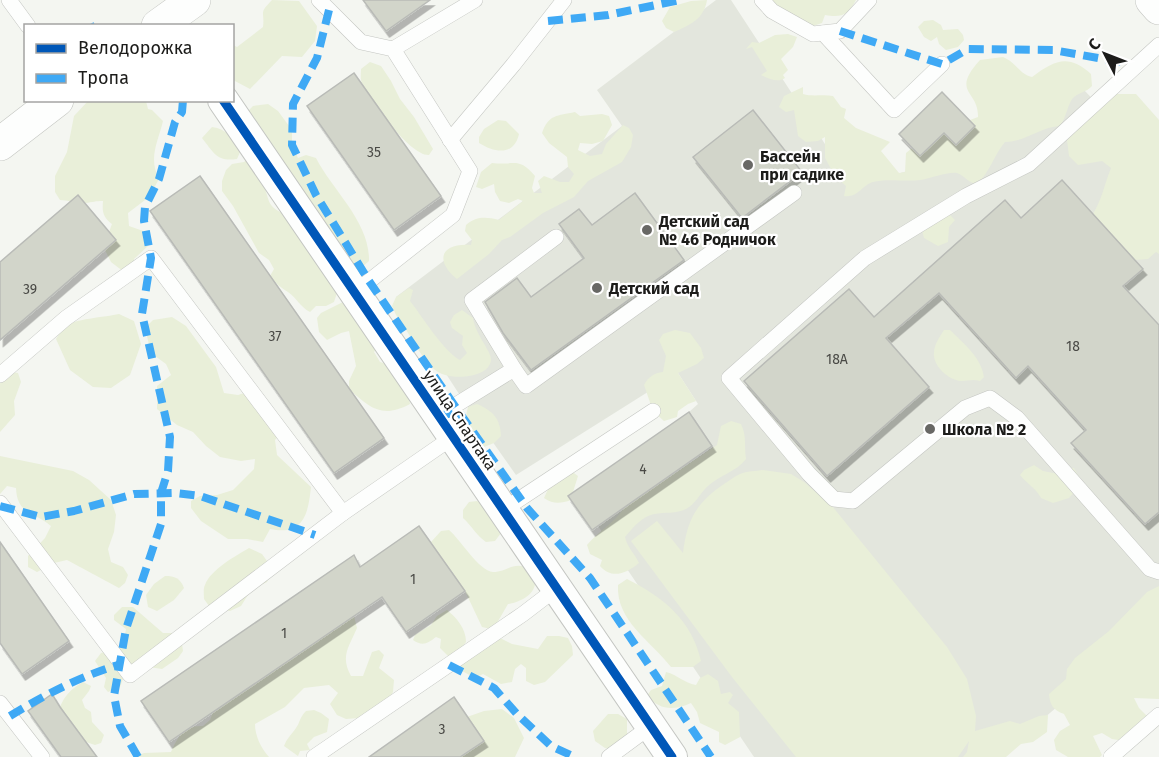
<svg xmlns="http://www.w3.org/2000/svg" width="1159" height="757" viewBox="0 0 1159 757" font-family="'Fira Sans',sans-serif">
	<defs>
		<filter id="shadow"><feDropShadow dx="3.5" dy="6" stdDeviation="0" flood-color="#0004"/></filter>
	</defs>
	<rect width="100%" height="100%" fill="#f4f6f1"/>
	<path fill="#e3e6dd" d="M 716,0 L 731,0 L 853,187 L 972,152 L 1066,71 L 1159,169 L 1159,619 L 999,757 L 754,757 L 598,526 L 712,446 L 689,412 L 698,404 L 678,373 L 516,475 L 463,400 L 396,297 L 622,126 L 597,90 Z"/>
	<g fill="#e9efd9">
		<path d="M 272,0 L 299,1 L 317,26 L 315,41 L 302,57 L 282,56 L 250,89 L 233,80 L 233,45 L 237,47 L 263,27 C 265,11 258,14 272,0 Z"/>
		<path d="M 707,0 C 704,19 690,25 674,32 L 666,28 L 662,21 L 670,7 L 691,1 Z"/>
		<path d="M 772,0 L 856,0 C 848,15 842,18 825,15 L 822,23 L 813,26 L 772,11 Z"/>
		<path d="M 933,20 L 941,25 L 943,30 L 958,29 L 963,35 L 964,40 L 958,47 L 946,50 L 939,44 L 937,37 L 931,41 L 924,37 L 918,27 L 924,21 Z"/>
		<path d="M 788,34 L 797,37 L 793,47 L 781,59 L 788,70 L 783,75 L 785,78 C 778,83 769,79 761,75 L 767,71 L 752,47 L 746,49 L 752,42 L 759,43 L 775,35 Z"/>
		<path d="M 1003,57 C 1017,63 1019,74 1032,77 C 1054,61 1068,53 1091,74 L 1092,86 C 1086,93 1078,92 1072,99 C 1067,107 1066,118 1060,126 C 1040,127 1025,142 1005,142 C 994,155 990,172 977,184 C 968,183 965,176 957,173 C 949,171 929,179 920,180 C 906,182 886,178 873,182 C 862,185 858,198 844,196 L 846,186 L 835,176 L 825,158 L 825,137 L 818,141 L 806,142 L 798,136 L 794,110 L 786,112 L 779,107 L 784,96 L 803,87 L 803,94 C 813,97 823,94 833,96 L 841,107 L 846,109 L 844,118 L 856,128 L 890,142 L 881,151 L 899,173 L 905,172 L 906,153 L 912,148 L 920,156 L 944,133 L 956,145 L 975,126 L 970,120 L 978,117 C 979,90 950,93 980,60 Z"/>
		<path d="M 370,62 L 381,66 L 391,81 L 400,99 L 414,117 L 433,149 L 429,155 C 410,156 370,100 362,83 C 360,79 361,74 361,69 Z"/>
		<path d="M 1115,94 L 1136,94 L 1159,120 L 1159,254 L 1156,252 L 1148,259 L 1135,260 L 1093,214 C 1103,197 1104,185 1111,168 L 1102,161 L 1078,165 L 1069,156 L 1067,140 L 1080,118 Z"/>
		<path d="M 89,100 L 146,101 L 148,109 L 152,110 L 163,121 C 158,142 148,158 159,179 L 149,197 L 128,213 L 129,226 L 146,232 L 149,245 L 134,259 L 137,269 L 128,275 L 111,262 L 105,250 L 116,240 L 109,232 L 112,224 C 103,217 102,212 103,201 C 96,201 92,202 86,203 C 79,204 68,200 60,200 L 55,192 L 55,176 L 67,152 L 74,116 Z"/>
		<path d="M 268,104 L 278,111 L 292,130 L 292,145 L 298,158 L 306,155 L 316,158 C 333,191 370,222 369,261 L 361,268 L 354,268 L 244,115 L 253,106 Z"/>
		<path d="M 575,112 L 580,116 L 602,114 L 609,116 L 612,125 L 603,141 L 592,144 L 580,143 L 578,150 L 590,156 L 602,154 L 606,144 L 623,125 L 629,128 L 633,135 L 631,147 L 622,162 L 588,181 L 574,197 L 543,213 L 510,237 L 502,240 L 489,254 L 457,279 C 434,260 441,243 471,245 L 472,240 L 465,231 L 466,225 C 477,216 486,217 499,220 L 523,201 L 518,199 L 509,203 L 500,201 L 495,192 L 494,184 L 482,189 L 476,187 L 481,172 L 492,163 C 514,166 518,156 535,176 L 532,188 L 534,193 L 542,193 L 538,181 L 544,176 L 560,182 L 569,182 L 574,174 L 568,167 L 567,157 L 549,143 L 542,133 C 549,114 557,116 575,112 Z"/>
		<path d="M 498,120 L 506,121 L 519,134 C 514,156 495,153 479,143 L 479,137 L 484,129 Z"/>
		<path d="M 212,127 C 227,129 232,138 241,150 L 237,159 C 217,162 214,153 202,138 Z"/>
		<path d="M 250,157 C 254,166 260,175 263,184 C 271,202 265,205 286,215 L 337,293 L 334,302 L 326,306 L 316,306 L 310,312 C 300,307 297,298 288,292 C 280,287 276,284 270,276 L 274,269 L 269,260 L 259,253 L 233,206 L 222,191 L 222,181 L 226,170 L 232,164 L 244,162 Z"/>
		<path d="M 944,209 L 955,220 L 949,227 L 948,242 L 938,246 L 924,238 L 922,230 Z"/>
		<path d="M 409,288 L 413,290 L 410,301 C 422,316 444,352 460,360 L 467,353 L 462,345 L 463,336 L 452,328 L 450,322 L 454,315 L 462,310 L 473,318 C 475,334 492,352 491,360 C 489,379 450,380 438,372 C 421,361 409,331 396,315 L 392,306 L 396,297 Z"/>
		<path d="M 343,302 L 379,344 L 374,352 L 380,362 L 390,365 L 409,398 L 410,404 C 382,419 370,408 349,389 L 349,381 L 356,366 L 349,331 L 341,333 L 327,340 L 319,332 L 317,318 L 321,313 Z"/>
		<path d="M 119,314 L 134,321 L 141,344 L 130,375 L 111,388 L 93,387 L 70,370 L 56,339 C 58,336 61,330 64,327 C 72,319 106,317 119,314 Z"/>
		<path d="M 172,317 L 186,326 L 216,367 L 224,393 L 238,395 L 247,392 L 282,432 L 275,440 L 277,455 L 311,487 C 308,514 304,536 270,529 L 263,542 L 247,539 L 228,539 L 201,521 L 191,508 L 191,501 L 200,496 L 217,495 L 233,490 L 254,469 L 255,459 L 241,461 L 220,457 L 206,446 L 193,432 L 177,425 L 157,409 L 157,386 L 171,375 L 166,364 L 151,353 L 145,328 L 153,320 Z"/>
		<path d="M 675,330 L 690,333 L 701,348 L 704,358 L 697,364 L 678,373 L 696,401 L 688,404 L 678,411 L 677,417 L 664,421 L 653,411 L 644,385 C 648,377 654,373 663,372 L 666,356 L 659,340 L 663,334 Z"/>
		<path d="M 944,330 L 950,330 C 964,344 981,357 984,377 L 980,381 C 973,379 968,381 961,381 C 948,380 932,365 934,352 C 934,345 940,336 944,330 Z"/>
		<path d="M 5,371 L 18,373 L 21,382 L 14,401 L 15,415 L 0,432 L 0,375 Z"/>
		<path d="M 477,404 C 493,411 500,418 501,436 L 494,443 L 484,447 C 467,439 463,424 468,407 Z"/>
		<path d="M 731,421 L 741,424 C 747,436 744,446 746,459 C 736,472 720,475 708,486 C 700,493 696,504 686,509 C 676,514 665,512 654,514 C 641,517 633,528 625,537 C 627,547 635,554 639,563 C 627,573 612,580 600,566 L 602,560 L 590,554 L 587,545 C 599,531 615,522 625,507 L 717,445 L 721,426 Z"/>
		<path d="M 0,456 L 73,471 L 89,480 L 111,500 L 116,515 L 114,532 L 108,549 L 111,562 L 123,567 L 128,575 L 125,583 L 119,588 L 67,560 L 54,563 L 37,572 L 28,567 L 28,556 L 45,538 L 51,526 C 35,512 17,515 16,488 L 7,486 L 0,494 Z"/>
		<path d="M 1034,465 L 1043,471 L 1058,474 L 1062,469 L 1074,468 L 1082,483 L 1069,498 L 1053,503 L 1041,498 C 1036,488 1027,484 1020,475 L 1024,470 Z"/>
		<path d="M 763,470 L 791,474 L 804,482 L 832,506 L 947,647 L 967,679 L 976,716 L 975,731 L 1010,721 L 1020,724 L 1039,716 L 1048,715 L 1047,732 L 1033,742 L 1021,744 L 1006,757 L 963,757 L 967,752 L 969,741 L 958,757 L 796,757 L 732,677 L 631,541 L 657,521 L 683,553 C 687,520 696,503 724,484 C 729,481 735,476 740,474 C 747,471 756,471 763,470 Z"/>
		<path d="M 571,471 L 578,476 L 573,492 L 568,496 L 571,500 C 560,504 553,504 544,498 L 550,485 Z"/>
		<path d="M 477,501 L 482,504 L 501,533 L 495,541 L 486,542 C 476,535 472,526 463,518 L 463,510 L 469,502 Z"/>
		<path d="M 449,530 C 460,539 479,571 493,572 C 508,572 512,561 529,568 C 531,573 534,578 535,583 C 535,595 518,603 508,604 L 497,623 L 491,629 L 482,627 L 465,591 L 431,542 L 441,531 Z"/>
		<path d="M 249,548 L 262,554 L 272,568 L 267,582 L 251,590 L 241,606 L 230,611 L 209,606 L 204,599 C 204,595 203,588 205,585 C 210,570 237,555 249,548 Z"/>
		<path d="M 165,576 C 175,576 180,578 184,588 L 174,600 L 157,611 L 148,607 L 146,595 L 154,584 Z"/>
		<path d="M 627,579 C 663,597 692,620 701,661 L 693,667 L 671,667 C 651,641 616,621 618,585 Z"/>
		<path d="M 1159,586 L 1159,699 L 1134,698 L 1139,708 L 1148,717 L 1124,741 L 1112,739 L 1102,733 L 1093,736 L 1102,755 L 1100,757 L 1068,757 L 1056,750 L 1054,740 L 1060,731 L 1070,725 L 1064,714 C 1053,710 1050,705 1049,694 L 1066,679 L 1067,669 L 1075,658 L 1109,631 L 1147,592 Z"/>
		<path d="M 122,607 L 133,607 L 163,633 L 172,633 L 181,637 L 183,651 L 178,658 L 162,669 L 142,666 L 123,679 L 120,687 L 108,692 L 104,687 L 106,678 L 95,661 L 101,653 L 123,646 L 126,629 L 114,620 L 114,615 Z"/>
		<path d="M 447,610 C 457,618 466,629 466,642 L 457,654 L 448,656 L 440,648 L 441,639 L 436,637 C 428,643 423,647 413,640 L 415,635 L 431,625 L 437,616 Z"/>
		<path d="M 354,616 L 357,628 C 349,647 340,656 351,676 L 363,676 L 372,652 L 379,650 L 384,655 L 379,668 L 394,680 L 393,692 L 386,704 L 372,717 L 346,719 L 337,715 L 330,704 L 338,693 L 329,685 L 304,688 L 285,707 L 255,724 C 255,736 261,748 269,757 L 134,757 L 144,753 L 171,752 C 178,737 183,725 203,726 L 210,720 L 213,712 Z"/>
		<path d="M 547,636 L 559,636 L 568,638 L 572,646 L 573,655 L 545,682 L 534,685 L 526,681 L 526,668 L 521,664 L 515,669 L 512,682 L 501,684 L 483,674 L 475,678 L 462,671 L 460,664 L 498,637 L 512,644 L 538,649 Z"/>
		<path d="M 666,672 C 678,675 684,683 696,685 L 700,678 L 708,674 L 718,681 L 721,694 L 730,692 L 733,695 L 728,703 L 739,712 L 740,737 L 725,745 L 719,742 L 719,732 L 700,723 L 697,712 L 691,703 C 673,711 660,710 647,696 L 651,690 L 662,686 Z"/>
		<path d="M 83,682 L 91,686 L 89,691 L 82,700 L 85,708 L 91,712 L 92,722 L 104,735 L 101,743 L 95,745 L 86,742 L 60,707 C 65,695 71,689 83,682 Z"/>
		<path d="M 502,709 L 514,718 L 524,738 L 515,757 L 460,757 L 484,741 L 467,717 L 484,711 Z"/>
		<path d="M 314,710 L 321,713 L 329,719 L 327,732 L 314,737 L 307,744 L 310,750 L 300,751 L 298,756 L 284,746 C 287,738 291,735 296,728 C 300,723 299,718 306,711 Z"/>
		<path d="M 608,714 L 618,714 L 627,719 L 627,743 L 616,751 L 605,748 L 595,741 L 593,731 Z"/>
	</g>
	<g fill="#d2d5ca" stroke="#b9bbb7" stroke-width="1.5" filter="url(#shadow)">
		<path d="M 363,0 L 430,0 L 386,31 Z"/>
		<path d="M 354,73 L 441,196 L 394,230 L 307,106 Z"/>
		<path d="M 942,92 L 975,126 L 956,145 L 944,133 L 920,156 L 899,134 Z"/>
		<path d="M 753,110 L 802,172 L 742,218 L 693,157 Z"/>
		<path d="M 200,176 L 384,438 L 334,473 L 150,211 Z"/>
		<path d="M 1062,180 L 1143,269 L 1123,286 L 1159,325 L 1159,512 L 1145,524 L 1071,443 L 1086,430 L 1028,366 L 1016,378 L 939,293 L 886,338 L 929,387 L 827,476 L 744,381 L 849,289 L 874,317 L 1005,200 L 1021,218 Z"/>
		<path d="M 635,193 L 684,260 L 531,370 L 503,333 L 485,302 L 517,278 L 531,297 L 584,258 L 559,224 L 579,209 L 592,225 Z"/>
		<path d="M 78,195 L 116,240 L 0,340 L 0,262 Z"/>
		<path d="M 689,412 L 712,446 L 592,530 L 568,496 Z"/>
		<path d="M 419,526 L 465,591 L 406,632 L 382,597 L 169,742 L 141,701 L 354,555 L 360,567 Z"/>
		<path d="M 0,542 L 69,641 L 22,674 L 0,643 Z"/>
		<path d="M 52,694 L 60,707 L 97,757 L 61,757 L 28,711 Z"/>
		<path d="M 454,697 L 484,741 L 460,757 L 369,757 Z"/>
	</g>
	<g fill="none" stroke-linecap="round" stroke-linejoin="round">
		<g stroke="#c4c6c2" stroke-width="16">
			<g id="lane">
				<path d="M 9,0 L 28,26"/>
				<path d="M 319,0 L 361,42 L 393,49 L 470,171 L 453,215 L 354,293"/>
				<path d="M 762,0 L 772,11 L 813,34 L 840,31 L 869,0"/>
				<path d="M 823,33 L 894,110 L 942,64"/>
				<path d="M 1159,45 L 1029,164 L 966,196 L 865,258 L 729,378 L 809,474 L 834,499 L 853,501 L 965,408 L 990,398 L 1017,418 L 1150,569 L 1159,572"/>
				<path d="M 393,49 L 475,0"/>
				<path d="M 450,140 L 513,65 L 564,0"/>
				<path d="M 514,369 L 472,300 L 556,237"/>
				<path d="M 0,375 L 66,318 L 151,258 L 343,513 L 453,437"/>
				<path d="M 438,416 L 514,369 L 526,386 L 794,193"/>
				<path d="M 0,503 L 130,675 L 343,513"/>
				<path d="M 503,510 L 653,411"/>
				<path d="M 0,703 L 42,757"/>
				<path d="M 314,757 L 523,614 L 557,588"/>
				<path d="M 609,757 L 651,726"/>
				<path d="M 1111,757 L 1159,715"/>
			</g>
		</g>
		<g stroke="#c4c6c2" stroke-width="32">
			<path id="street" d="M 223,100 L 672,757"/>
		</g>
		<g stroke="#c4c6c2" stroke-width="34">
			<g id="secondary">
				<path d="M 1152,0 L 1159,8"/>
				<path d="M 158,26 L 194,0"/>
				<path d="M 0,144 L 57,100"/>
			</g>
		</g>
		<use href="#lane" stroke="#fdfefd" stroke-width="15"/>
		<use href="#street" stroke="#fdfefd" stroke-width="30"/>
		<use href="#secondary" stroke="#fdfefd" stroke-width="33"/>
		<g stroke="#3fa9f5" stroke-width="8" stroke-dasharray="15 8" stroke-linecap="butt">
			<path d="M 329,10 L 317,58 L 293,104 L 292,145 L 316,195 L 369,281 L 459,412"/>
			<path d="M 548,21 L 608,15 L 680,0"/>
			<path d="M 90,24 L 91,26"/>
			<path d="M 840,31 L 942,64 L 968,49 L 1053,50 L 1126,63"/>
			<path d="M 438,416 L 459,412 L 527,508 L 590,578 L 711,757"/>
			<path d="M 0,506 L 41,517 L 74,511 L 134,494 L 175,493 L 200,496 L 315,535"/>
			<path d="M 449,665 L 494,688 L 517,714 L 551,746 L 575,757"/>
			<path d="M 10,716 C 46,694 81,676 121,664"/>
			<path d="M 138,757 L 120,726 L 114,696 L 126,629 L 161,524 L 161,493 L 168,471 L 170,437 L 142,314 L 151,258 L 144,221 L 145,207 L 159,179 L 175,122 L 182,112 L 183,100"/>
		</g>
		<g stroke="#fff" stroke-width="13">
			<path id="cycleway" d="M 223,100 L 672,757"/>
		</g>
		<use href="#cycleway" stroke="#0057b8" stroke-width="9"/>
	</g>
	<g fill="#686865" stroke="#fff" stroke-width="2">
		<circle cx="748" cy="165" r="6"/>
		<circle cx="647" cy="230" r="6"/>
		<circle cx="597" cy="288" r="6"/>
		<circle cx="930" cy="429" r="6"/>
	</g>
	<g text-anchor="middle" dominant-baseline="central" stroke-width="4.5" stroke-linejoin="round" paint-order="stroke">
		<g font-size="14" fill="#4a4a46">
			<text x="374" y="152">35</text>
			<text x="30" y="289">39</text>
			<text x="275" y="336">37</text>
			<text x="1073" y="346">18</text>
			<text x="837" y="359">18А</text>
			<text x="643" y="469">4</text>
			<text x="413" y="579">1</text>
			<text x="284" y="633">1</text>
			<text x="442" y="729">3</text>
		</g>
		<g font-size="16" font-weight="bold" fill="#1c1c1a" stroke="#fff" text-anchor="start">
			<text x="760" y="156">Бассейн<tspan x="760" dy="18">при садике</tspan></text>
			<text x="659" y="221">Детский сад<tspan x="659" dy="18">№ 46 Родничок</tspan></text>
			<text x="609" y="288">Детский сад</text>
			<text x="942" y="429">Школа № 2</text>
		</g>
		<g font-size="16" fill="#1c1c1a" stroke="#fff">
			<text transform="translate(460 420) rotate(56)">улица Спартака</text>
		</g>
	</g>
	<rect x="24" y="24" width="210" height="78" fill="#ffffff" stroke="#a4a4a3" stroke-width="1.5"/>
	<rect x="36" y="44" width="30" height="9" fill="#0057b8" stroke="#a4a4a3" stroke-width="1.5"/>
	<text x="78" y="54" font-size="18" fill="#1c1c1a">Велодорожка</text>
	<rect x="36" y="74" width="30" height="9" fill="#3fa9f5" stroke="#a4a4a3" stroke-width="1.5"/>
	<text x="78" y="84" font-size="18" fill="#1c1c1a">Тропа</text>
	<g transform="translate(1105 54) rotate(312)" stroke="#ffffff" stroke-width="4.5" paint-order="stroke">
	<path d="M0-4.5L10 22L0 15L-10 22Z" fill="#1c1c1a"/>
	<text y="-9" font-size="16" font-weight="bold" text-anchor="middle" fill="#1c1c1a">С</text>
	</g>
</svg>
